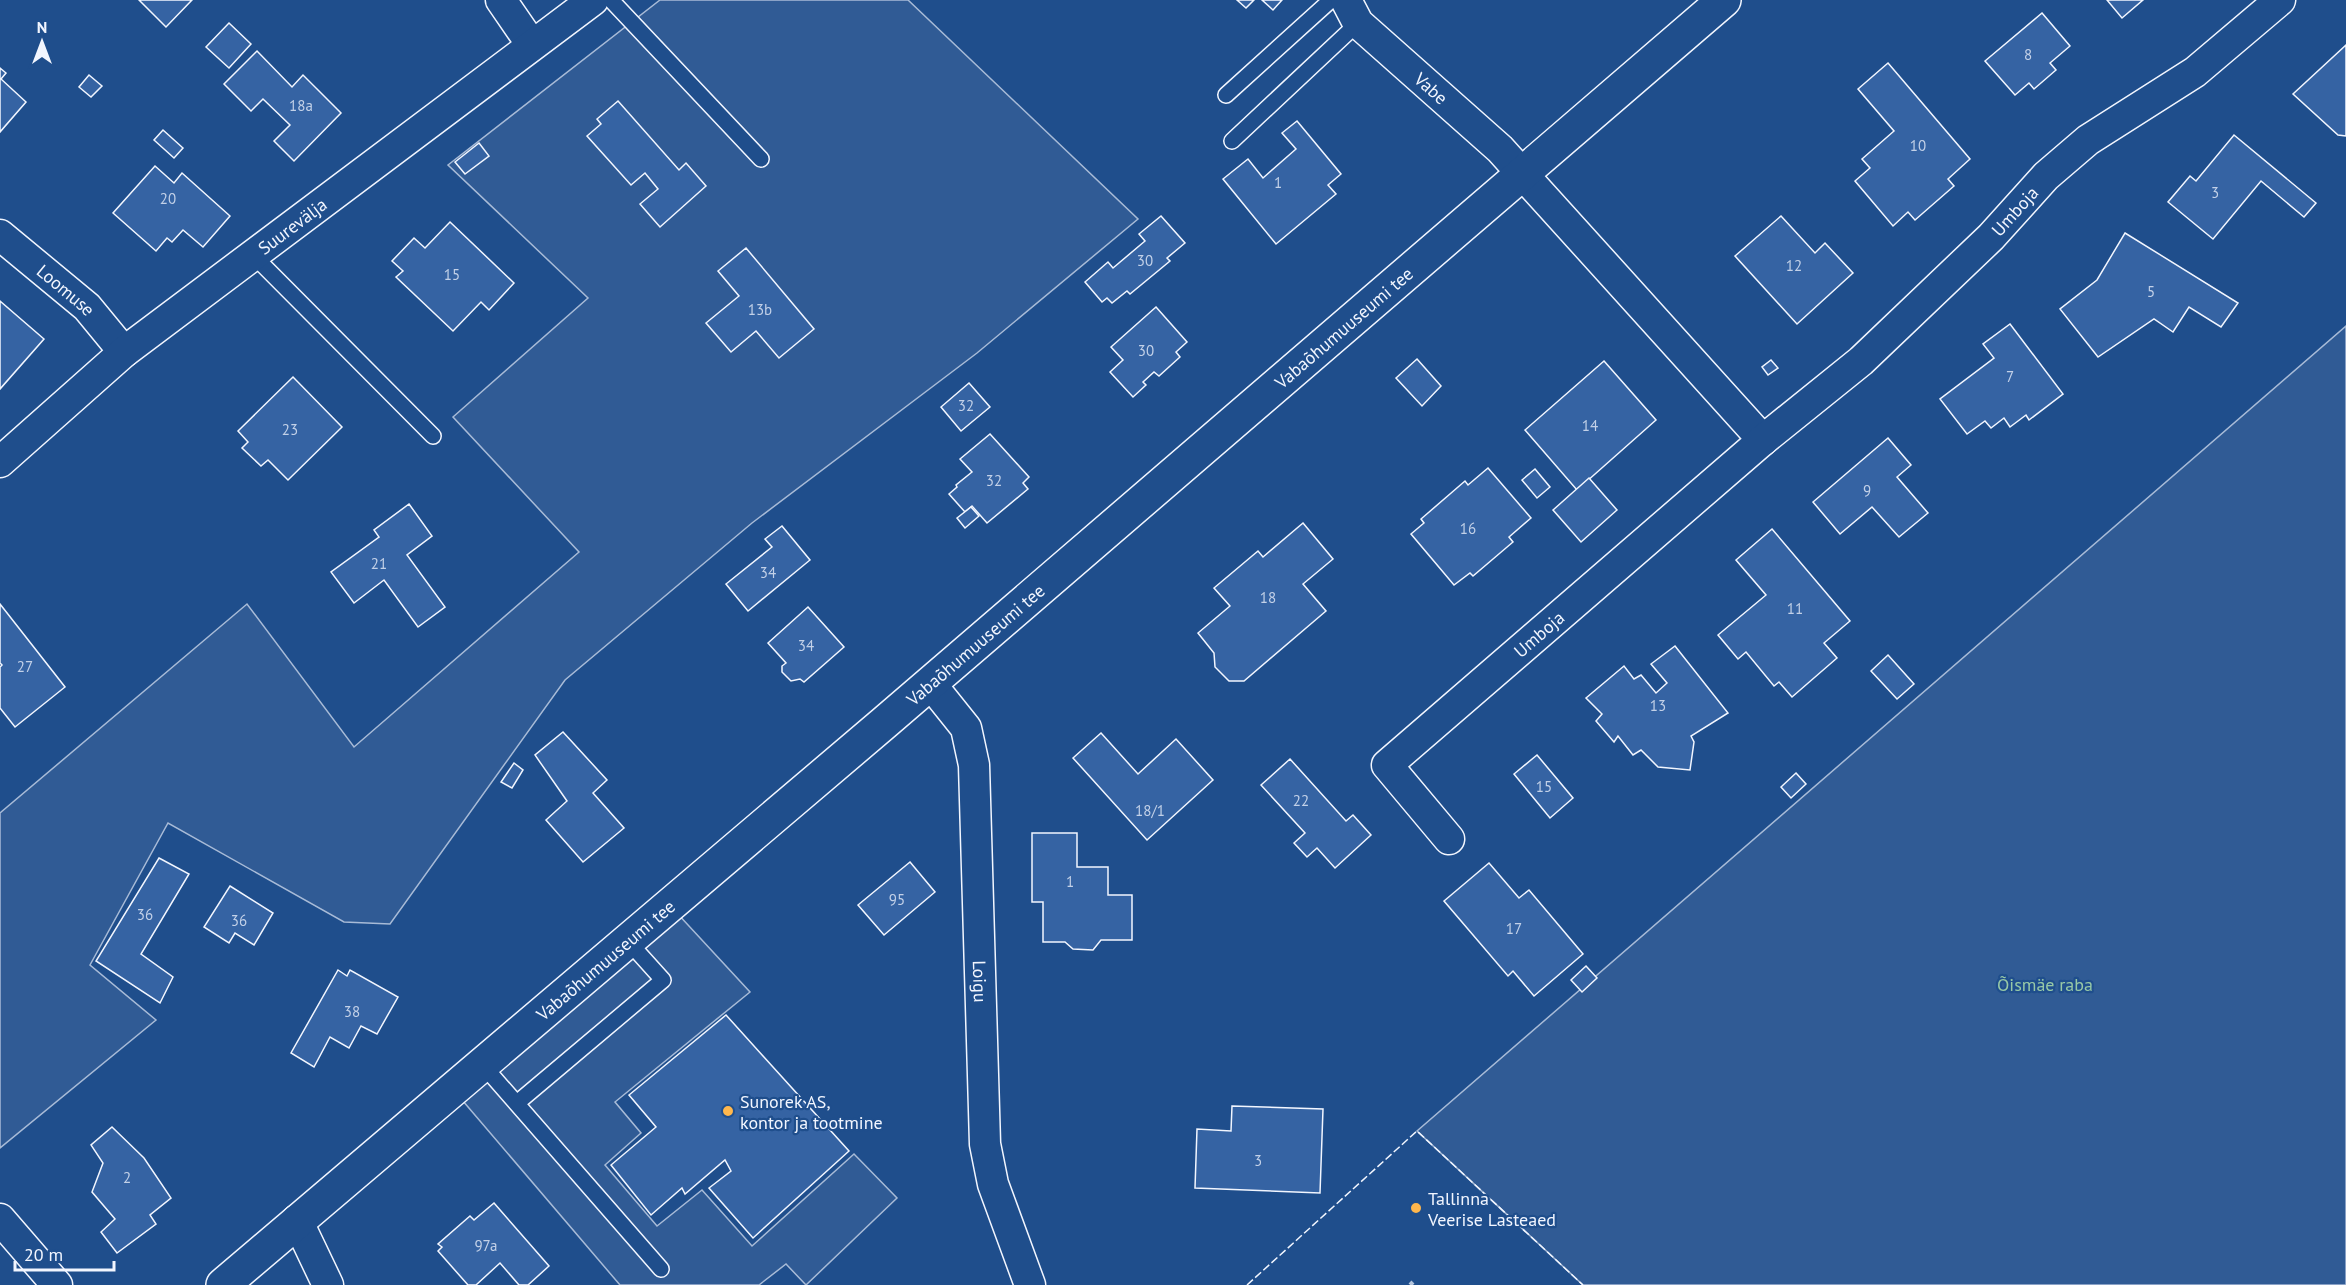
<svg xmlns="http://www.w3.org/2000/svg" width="2346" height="1285" viewBox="0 0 2346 1285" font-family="'PT Sans',sans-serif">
	<rect width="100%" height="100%" fill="#1f4e8c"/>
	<g fill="#305b95" stroke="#a8bbd7" stroke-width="1.5">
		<path d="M 660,0 L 908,0 L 1138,219 L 977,353 L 752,523 L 565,680 L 390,924 L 344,922 L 168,823 L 90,965 L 156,1020 L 0,1148 L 0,813 L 247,604 L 354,747 L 579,552 L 453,417 L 588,298 L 448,165 Z"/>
		<path d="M 2346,326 L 2346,1285 L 1583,1285 L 1417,1131 Z"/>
		<path d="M 676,912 L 750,992 L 615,1102 L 641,1133 L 605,1165 L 657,1226 L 702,1190 L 752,1246 L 854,1154 L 897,1198 L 806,1285 L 786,1264 L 759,1285 L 620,1285 L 457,1094 Z"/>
	</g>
	<g fill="#3563a3" stroke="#f2f6ff" stroke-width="1.5">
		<path d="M 139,0 L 192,0 L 166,27 Z"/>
		<path d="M 1237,0 L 1254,0 L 1246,8 Z"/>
		<path d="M 1262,0 L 1282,0 L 1273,10 Z"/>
		<path d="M 2107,0 L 2143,0 L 2122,18 Z"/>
		<path d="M 2042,13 L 2070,46 L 2050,63 L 2056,70 L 2034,89 L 2029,83 L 2015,95 L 1985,61 Z"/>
		<path d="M 229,23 L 251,44 L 229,68 L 206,47 Z"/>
		<path d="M 2346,45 L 2346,136 L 2338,135 L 2293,94 Z"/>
		<path d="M 257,51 L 292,87 L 303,75 L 341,113 L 294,161 L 274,141 L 290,125 L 263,99 L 251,111 L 224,84 Z"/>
		<path d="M 1888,63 L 1970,159 L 1948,179 L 1954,186 L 1915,220 L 1908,212 L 1893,226 L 1855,181 L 1870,168 L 1862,159 L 1894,131 L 1858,89 Z"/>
		<path d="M 0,68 L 6,73 L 1,79 L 26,102 L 0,132 Z"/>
		<path d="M 89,75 L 102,86 L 91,97 L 79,87 Z"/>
		<path d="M 618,101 L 679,170 L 686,163 L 706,186 L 660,227 L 640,204 L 658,189 L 645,173 L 631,185 L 587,136 L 601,124 L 597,119 Z"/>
		<path d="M 1297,121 L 1341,174 L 1328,185 L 1336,194 L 1276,244 L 1223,179 L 1248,159 L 1263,178 L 1296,149 L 1282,133 Z"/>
		<path d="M 163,130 L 183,148 L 174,158 L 154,140 Z"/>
		<path d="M 2234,135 L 2316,203 L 2304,217 L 2261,181 L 2213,239 L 2168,202 L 2190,176 L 2196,181 Z"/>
		<path d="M 479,143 L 489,156 L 465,174 L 455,162 Z"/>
		<path d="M 155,166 L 174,183 L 182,173 L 230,216 L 203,247 L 183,230 L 172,242 L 167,238 L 156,251 L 113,213 Z"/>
		<path d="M 1161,216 L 1185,243 L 1167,258 L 1170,261 L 1130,294 L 1127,291 L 1112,303 L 1107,298 L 1102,302 L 1085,282 L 1108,262 L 1113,268 L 1145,241 L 1139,234 Z"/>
		<path d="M 1781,216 L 1815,253 L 1825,243 L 1853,273 L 1797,324 L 1735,256 Z"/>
		<path d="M 450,222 L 514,283 L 489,310 L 481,302 L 453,331 L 396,277 L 403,271 L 392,261 L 414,238 L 425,248 Z"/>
		<path d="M 2125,233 L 2238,303 L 2221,327 L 2189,307 L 2173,332 L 2154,319 L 2098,357 L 2060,309 L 2097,280 Z"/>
		<path d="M 746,248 L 814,329 L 779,358 L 756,331 L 731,352 L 706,323 L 739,296 L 718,271 Z"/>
		<path d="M 0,301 L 44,339 L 0,389 Z"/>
		<path d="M 1156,307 L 1187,342 L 1176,352 L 1180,357 L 1159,376 L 1154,372 L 1143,382 L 1146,385 L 1133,397 L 1110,372 L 1123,360 L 1111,347 Z"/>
		<path d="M 2010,324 L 2063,394 L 2029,420 L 2026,415 L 2010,427 L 2004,418 L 1991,428 L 1985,421 L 1967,434 L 1940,399 L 1994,358 L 1983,344 Z"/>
		<path d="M 1417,359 L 1441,386 L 1422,406 L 1396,378 Z"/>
		<path d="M 1771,360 L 1778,368 L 1768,375 L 1762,367 Z"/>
		<path d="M 1604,361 L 1656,420 L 1577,490 L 1525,430 Z"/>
		<path d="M 293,377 L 342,427 L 288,480 L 268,460 L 261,466 L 242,448 L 248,442 L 238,431 Z"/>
		<path d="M 969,383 L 990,407 L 961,431 L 941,407 Z"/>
		<path d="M 990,434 L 1029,477 L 1023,483 L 1028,489 L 987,523 L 972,506 L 965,512 L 949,494 L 957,487 L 956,485 L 972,472 L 960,459 Z"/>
		<path d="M 1888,438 L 1911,465 L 1897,477 L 1928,513 L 1899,537 L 1872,507 L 1840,534 L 1813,502 Z"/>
		<path d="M 1488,468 L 1531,518 L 1509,537 L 1513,542 L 1473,576 L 1470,573 L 1454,585 L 1411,534 L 1424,523 L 1421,519 L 1465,481 L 1468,485 Z"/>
		<path d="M 1535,469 L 1550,487 L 1537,498 L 1522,480 Z"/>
		<path d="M 1589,478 L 1617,510 L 1581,542 L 1553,510 Z"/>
		<path d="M 409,504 L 432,536 L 407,555 L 445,607 L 418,627 L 384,580 L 354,603 L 331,572 L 379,537 L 374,530 Z"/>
		<path d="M 971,507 L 979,516 L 965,528 L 957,518 Z"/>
		<path d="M 1303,523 L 1333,559 L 1303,584 L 1326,611 L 1244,681 L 1229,681 L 1215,667 L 1214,653 L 1198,633 L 1230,606 L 1214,588 L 1258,551 L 1263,557 Z"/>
		<path d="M 782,526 L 810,560 L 748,611 L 726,584 L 772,547 L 765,539 Z"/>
		<path d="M 1772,529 L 1850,621 L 1824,643 L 1837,658 L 1792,697 L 1779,682 L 1774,686 L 1746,652 L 1738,659 L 1718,635 L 1766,595 L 1736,560 Z"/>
		<path d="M 0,604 L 65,687 L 15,727 L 0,708 L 0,667 L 2,665 L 0,663 Z"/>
		<path d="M 808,607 L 844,647 L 804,682 L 800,679 L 791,681 L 782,672 L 782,666 L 786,663 L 768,643 Z"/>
		<path d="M 1675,646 L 1728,713 L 1691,736 L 1694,742 L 1690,770 L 1658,767 L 1641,750 L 1633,755 L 1618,736 L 1614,742 L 1596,721 L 1602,714 L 1586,698 L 1624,666 L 1634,679 L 1641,675 L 1656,693 L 1667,683 L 1651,664 Z"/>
		<path d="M 1888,655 L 1914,684 L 1897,699 L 1871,671 Z"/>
		<path d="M 563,732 L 607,780 L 593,793 L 624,828 L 583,862 L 546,820 L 567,801 L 535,755 Z"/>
		<path d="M 1101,733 L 1138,774 L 1176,739 L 1213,780 L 1147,840 L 1073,758 Z"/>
		<path d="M 1537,755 L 1573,798 L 1550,818 L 1514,774 Z"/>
		<path d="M 1290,759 L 1346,821 L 1353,815 L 1371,835 L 1335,868 L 1317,848 L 1307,857 L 1294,843 L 1305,833 L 1261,785 Z"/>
		<path d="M 514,763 L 523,770 L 512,788 L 501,782 Z"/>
		<path d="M 1796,773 L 1806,784 L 1791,798 L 1781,787 Z"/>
		<path d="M 1032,833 L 1077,833 L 1077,867 L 1108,867 L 1108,895 L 1132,895 L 1132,940 L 1101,940 L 1093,950 L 1073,949 L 1065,942 L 1043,942 L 1043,902 L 1032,902 Z"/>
		<path d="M 159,858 L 189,874 L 141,954 L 173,977 L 160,1003 L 96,961 Z"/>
		<path d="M 910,862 L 935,892 L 884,935 L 858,905 Z"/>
		<path d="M 1489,863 L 1519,898 L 1529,890 L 1583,954 L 1534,996 L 1513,971 L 1508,976 L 1444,901 Z"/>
		<path d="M 230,886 L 273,913 L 254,945 L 235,933 L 229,943 L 204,927 Z"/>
		<path d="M 1586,966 L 1597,978 L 1582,992 L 1571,980 Z"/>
		<path d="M 338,970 L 347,976 L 350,970 L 398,997 L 377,1034 L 361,1026 L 349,1048 L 330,1037 L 314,1067 L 291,1053 Z"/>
		<path d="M 726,1015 L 849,1151 L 753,1238 L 709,1188 L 731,1171 L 725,1160 L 685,1194 L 682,1188 L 651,1215 L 611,1165 L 656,1127 L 629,1095 Z"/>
		<path d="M 1232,1106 L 1323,1109 L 1320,1193 L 1195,1188 L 1197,1129 L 1231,1131 Z"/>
		<path d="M 112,1127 L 144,1158 L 171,1198 L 150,1215 L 156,1224 L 117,1253 L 101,1232 L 115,1219 L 92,1192 L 103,1163 L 91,1145 Z"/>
		<path d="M 494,1203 L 549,1266 L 528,1285 L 519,1285 L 500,1263 L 476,1285 L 468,1285 L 438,1251 L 442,1247 L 438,1244 L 470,1216 L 474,1220 Z"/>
	</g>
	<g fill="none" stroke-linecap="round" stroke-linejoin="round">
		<g stroke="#f2f6ff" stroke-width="18">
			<g id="service">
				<path d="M 611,0 L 761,159"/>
				<path d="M 1226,95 L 1331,0"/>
				<path d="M 1232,141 L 1358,23"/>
				<path d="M 253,255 L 433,436"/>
				<path d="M 482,1064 L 661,1269"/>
				<path d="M 517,1103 L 663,980 L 627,940"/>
			</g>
		</g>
		<g stroke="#f2f6ff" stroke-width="33">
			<g id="minor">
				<path d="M 501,0 L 532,45"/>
				<path id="s1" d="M 1346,0 L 1358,23 L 1500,149 L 1763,440"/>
				<path id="s2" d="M 0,235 L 87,307 L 124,352"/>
				<path id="s3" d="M 0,462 L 124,352 L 593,0"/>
				<path id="s4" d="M 930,683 L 966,728 L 974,765 L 985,1144 L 993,1184 L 1030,1285"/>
				<path id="s5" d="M 1449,839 L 1387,765 L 1763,440 L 1861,361 L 1991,237 L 2046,176 L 2088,140 L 2195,72 L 2280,0"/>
				<path d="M 0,1219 L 57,1285"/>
				<path d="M 297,1220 L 328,1285"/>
			</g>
		</g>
		<g stroke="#f2f6ff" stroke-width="36">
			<g id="tertiary">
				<path id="s6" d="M 223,1285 L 884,723 L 1724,0"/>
			</g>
		</g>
		<path stroke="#b3c4dc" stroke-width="4" stroke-dasharray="4.5 3" stroke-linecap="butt" d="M 1410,1282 L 1413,1285"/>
		<use href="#service" stroke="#1f4e8c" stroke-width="15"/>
		<use href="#minor" stroke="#1f4e8c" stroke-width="30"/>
		<use href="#tertiary" stroke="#1f4e8c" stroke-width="33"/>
		<path stroke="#f2f6ff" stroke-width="1.5" stroke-dasharray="8 3" stroke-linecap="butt" d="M 1247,1285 L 1417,1131 L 1583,1285"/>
	</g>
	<g fill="#ffb74d" stroke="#1f4e8c" stroke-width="2">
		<circle cx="728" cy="1111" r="6"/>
		<circle cx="1416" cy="1208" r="6"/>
	</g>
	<g text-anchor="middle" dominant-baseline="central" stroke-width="4.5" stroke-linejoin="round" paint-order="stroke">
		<g font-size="15" fill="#c3d1e8">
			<text x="2028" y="54">8</text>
			<text x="301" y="105">18a</text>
			<text x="1918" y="145">10</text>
			<text x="1278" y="182">1</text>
			<text x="2215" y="192">3</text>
			<text x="168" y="198">20</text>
			<text x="1145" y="260">30</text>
			<text x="1794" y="265">12</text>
			<text x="452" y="274">15</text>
			<text x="2151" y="291">5</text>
			<text x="760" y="309">13b</text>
			<text x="1146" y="350">30</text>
			<text x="2010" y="376">7</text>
			<text x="966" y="405">32</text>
			<text x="1590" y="425">14</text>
			<text x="290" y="429">23</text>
			<text x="994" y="480">32</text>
			<text x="1867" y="490">9</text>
			<text x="1468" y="528">16</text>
			<text x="379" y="563">21</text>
			<text x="768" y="572">34</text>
			<text x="1268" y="597">18</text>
			<text x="1795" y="608">11</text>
			<text x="806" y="645">34</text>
			<text x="25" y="666">27</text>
			<text x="1658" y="705">13</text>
			<text x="1544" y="786">15</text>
			<text x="1301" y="800">22</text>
			<text x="1150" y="810">18/1</text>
			<text x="1070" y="881">1</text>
			<text x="897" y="899">95</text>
			<text x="145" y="914">36</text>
			<text x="239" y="920">36</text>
			<text x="1514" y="928">17</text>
			<text x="352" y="1011">38</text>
			<text x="1258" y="1160">3</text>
			<text x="127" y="1177">2</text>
			<text x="486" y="1245">97a</text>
		</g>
		<g font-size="18" fill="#f2f6ff" stroke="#1f4e8c">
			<text stroke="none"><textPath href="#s1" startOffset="124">Vabe</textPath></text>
			<text stroke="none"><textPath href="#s5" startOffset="934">Umboja</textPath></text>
			<text stroke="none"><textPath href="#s3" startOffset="376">Suurevälja</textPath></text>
			<text stroke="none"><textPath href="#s2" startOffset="86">Loomuse</textPath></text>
			<text stroke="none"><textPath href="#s6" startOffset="1474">Vabaõhumuuseumi tee</textPath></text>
			<text stroke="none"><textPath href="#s5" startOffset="297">Umboja</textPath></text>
			<text stroke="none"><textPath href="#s6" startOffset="988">Vabaõhumuuseumi tee</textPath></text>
			<text stroke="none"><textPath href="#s6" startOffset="502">Vabaõhumuuseumi tee</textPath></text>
			<text stroke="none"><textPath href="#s4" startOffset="312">Loigu</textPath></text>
		</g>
		<g font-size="18" fill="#97c8a6" stroke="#1f4e8c">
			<text x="2045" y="984">Õismäe raba</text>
		</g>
		<g font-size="18" fill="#f2f6ff" stroke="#1f4e8c" text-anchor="start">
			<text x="740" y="1101">Sunorek AS,<tspan x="740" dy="21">kontor ja tootmine</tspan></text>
			<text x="1428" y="1198">Tallinna<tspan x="1428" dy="21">Veerise Lasteaed</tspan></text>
		</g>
	</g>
	<g transform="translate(42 42)" stroke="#1f4e8c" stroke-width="4.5" paint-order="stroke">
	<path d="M0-4.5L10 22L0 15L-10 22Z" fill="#f2f6ff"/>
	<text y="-9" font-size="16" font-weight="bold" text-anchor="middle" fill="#f2f6ff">N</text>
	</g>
	<path d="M15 1261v9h99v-9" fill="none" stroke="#f2f6ff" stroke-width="3"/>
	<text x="24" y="1261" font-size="18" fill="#f2f6ff" stroke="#1f4e8c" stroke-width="4.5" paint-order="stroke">20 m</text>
</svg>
